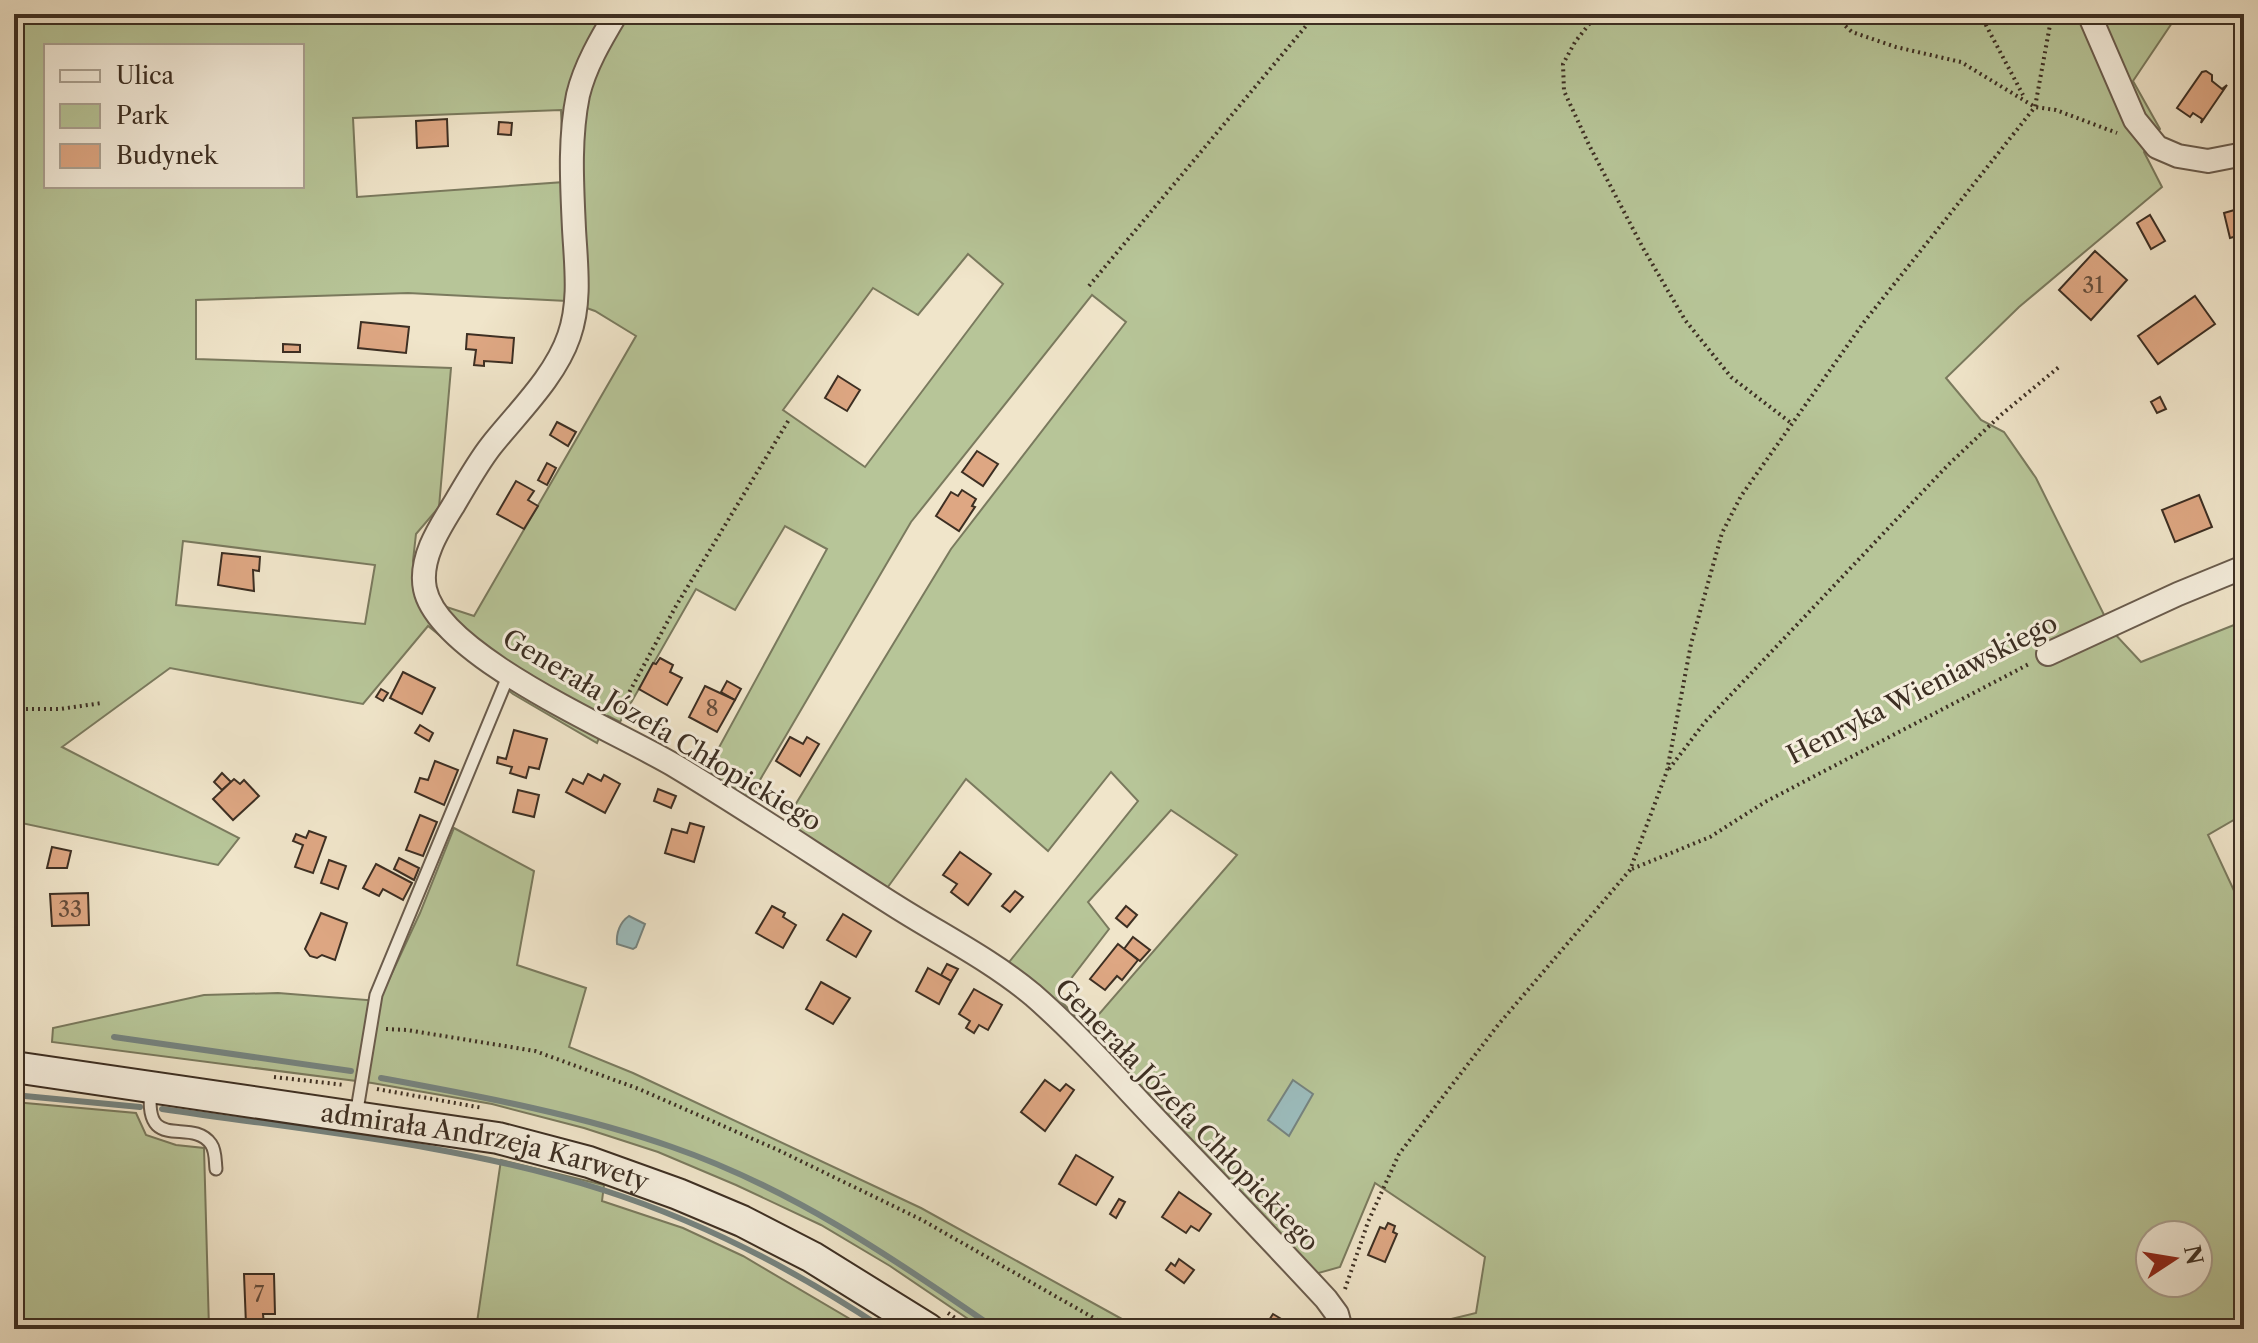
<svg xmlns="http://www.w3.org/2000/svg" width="2258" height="1343" viewBox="0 0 2258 1343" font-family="'Libre Caslon Text',serif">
	<rect width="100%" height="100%" fill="#f0e5ca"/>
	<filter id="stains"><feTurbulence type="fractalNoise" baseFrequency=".0025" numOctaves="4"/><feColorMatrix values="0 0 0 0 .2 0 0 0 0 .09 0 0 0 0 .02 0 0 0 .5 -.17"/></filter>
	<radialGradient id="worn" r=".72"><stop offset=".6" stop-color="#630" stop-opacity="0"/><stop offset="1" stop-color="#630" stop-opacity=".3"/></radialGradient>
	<g fill="#b7c598" stroke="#7a7a5e" stroke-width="2" fill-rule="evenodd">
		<path d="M 14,14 L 2178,14 L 2133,81 L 2160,129 L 2144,152 L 2162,187 L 2019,307 L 1946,378 L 1981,420 L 2004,432 L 2036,478 L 2112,631 L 2141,662 L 2244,621 L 2244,814 L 2208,835 L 2244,912 L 2244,1329 L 1410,1329 L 1476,1313 L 1485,1257 L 1375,1183 L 1340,1267 L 1315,1274 L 1006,966 L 1138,801 L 1111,772 L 1048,851 L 966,779 L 885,891 L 783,825 L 951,549 L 1126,322 L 1092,295 L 911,522 L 747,802 L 704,775 L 827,549 L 785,526 L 735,610 L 696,589 L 620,722 L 608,716 L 597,743 L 513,694 L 428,626 L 363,704 L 170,668 L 62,747 L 239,838 L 218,865 L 17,822 L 14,825 ZM 46,46 L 302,46 L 302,186 L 46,186 ZM 561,110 L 564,182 L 357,197 L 353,118 ZM 968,254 L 1003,284 L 865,467 L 783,410 L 873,288 L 918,315 ZM 408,293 L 567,301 L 595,311 L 636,336 L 474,616 L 419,598 L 413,561 L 416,534 L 439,507 L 451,368 L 196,359 L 196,300 ZM 183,541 L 375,565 L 365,624 L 176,605 ZM 1171,810 L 1237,855 L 1087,1028 L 1057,997 L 1109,929 L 1088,902 ZM 2150,1235 L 2198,1235 L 2198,1283 L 2150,1283 Z"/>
		<path d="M 454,828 L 534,871 L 517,965 L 586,988 L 569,1047 L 633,1073 L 921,1208 L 1140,1329 L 983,1329 L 890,1266 L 821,1225 L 736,1185 L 658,1152 L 584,1128 L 492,1104 L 372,1083 L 52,1042 L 53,1028 L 204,995 L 278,993 L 379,1001 L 420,913 Z"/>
		<path d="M 14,1102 L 136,1113 L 146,1135 L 176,1145 L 204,1148 L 209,1329 L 14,1329 Z"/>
		<path d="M 501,1160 L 604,1185 L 602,1201 L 683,1228 L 743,1256 L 867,1329 L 476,1329 Z"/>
	</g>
	<g fill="#9cbdbe" stroke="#768480" stroke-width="2">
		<path d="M 629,916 L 645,924 L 636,947 L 633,949 L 617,944 C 616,933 620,922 629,916 Z"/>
		<path d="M 1293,1080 L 1313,1094 L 1289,1136 L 1268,1120 Z"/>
	</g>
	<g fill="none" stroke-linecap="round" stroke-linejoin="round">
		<g stroke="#768480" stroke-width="6">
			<path d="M 114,1037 L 351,1071"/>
			<path d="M 381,1078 C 478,1096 578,1114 672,1147 C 788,1187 890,1256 990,1325"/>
			<path d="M 14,1095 L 140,1107"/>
			<path d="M 162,1109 C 309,1131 461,1144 603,1190 C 703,1222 797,1271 884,1329"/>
		</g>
	</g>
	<g fill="#dea783" stroke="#3d2f23" stroke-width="2">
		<path d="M 2206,71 L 2212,75 L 2212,81 L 2222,89 L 2227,85 L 2201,123 L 2202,119 L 2193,113 L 2190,117 L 2177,108 L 2202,72 Z"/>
		<path d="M 447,119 L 448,146 L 417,148 L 416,121 Z"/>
		<path d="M 499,122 L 512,123 L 511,135 L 498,134 Z"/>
		<path d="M 2244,204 L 2244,234 L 2230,238 L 2224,213 L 2238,209 L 2238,205 Z"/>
		<path d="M 2150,215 L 2165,241 L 2151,249 L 2137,223 Z"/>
		<path d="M 2095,251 L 2127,280 L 2091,320 L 2059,290 Z"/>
		<path d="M 2195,296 L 2215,324 L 2158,364 L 2138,336 Z"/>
		<path d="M 361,322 L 409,327 L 406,353 L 358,348 Z"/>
		<path d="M 467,334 L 514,338 L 512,363 L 484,361 L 484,366 L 474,365 L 476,350 L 466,349 Z"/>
		<path d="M 283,344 L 300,345 L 300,352 L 283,352 Z"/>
		<path d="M 838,376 L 860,390 L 847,411 L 825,398 Z"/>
		<path d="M 2160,397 L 2166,409 L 2157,413 L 2151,402 Z"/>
		<path d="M 557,422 L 576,432 L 568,446 L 550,435 Z"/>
		<path d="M 977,451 L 998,464 L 983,486 L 962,472 Z"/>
		<path d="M 547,463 L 556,468 L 547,485 L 538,480 Z"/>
		<path d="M 516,481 L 534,491 L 528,500 L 538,506 L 524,529 L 497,514 Z"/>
		<path d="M 962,490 L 976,499 L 972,506 L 975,507 L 959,531 L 936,516 L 951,492 L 958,496 Z"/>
		<path d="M 2199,495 L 2212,527 L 2175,542 L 2162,510 Z"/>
		<path d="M 222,553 L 260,557 L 259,571 L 253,570 L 254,591 L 218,585 Z"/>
		<path d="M 660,658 L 673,665 L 670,672 L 682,678 L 667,705 L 639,689 L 653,663 L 656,664 Z"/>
		<path d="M 403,672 L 435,688 L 422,714 L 390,698 Z"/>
		<path d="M 727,681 L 741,689 L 735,700 L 721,692 Z"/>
		<path d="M 705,686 L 735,700 L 717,732 L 689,717 Z"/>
		<path d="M 381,689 L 388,693 L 383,701 L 376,697 Z"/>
		<path d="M 420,725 L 433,733 L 429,741 L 415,733 Z"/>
		<path d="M 514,730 L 547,739 L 539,769 L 529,767 L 526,778 L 510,773 L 512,767 L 497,763 L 498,757 L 506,759 Z"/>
		<path d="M 790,737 L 803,744 L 807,737 L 819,744 L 800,776 L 776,761 Z"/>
		<path d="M 435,761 L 458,770 L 444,805 L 415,792 L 420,778 L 428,780 Z"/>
		<path d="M 222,773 L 231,782 L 222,790 L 214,782 Z"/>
		<path d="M 588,774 L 601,781 L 604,775 L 620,784 L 605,813 L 566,792 L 573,779 L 583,784 Z"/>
		<path d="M 234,779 L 240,784 L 244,780 L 259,796 L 233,820 L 213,799 Z"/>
		<path d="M 658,789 L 676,796 L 671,808 L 654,801 Z"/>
		<path d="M 518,790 L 539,795 L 534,817 L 513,812 Z"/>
		<path d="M 420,815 L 437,822 L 423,856 L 406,850 Z"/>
		<path d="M 690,823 L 704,827 L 694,862 L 665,853 L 672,829 L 687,833 Z"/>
		<path d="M 309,831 L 326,837 L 313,873 L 295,867 L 303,845 L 293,841 L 296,834 L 306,838 Z"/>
		<path d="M 52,847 L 71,851 L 67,868 L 47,868 Z"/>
		<path d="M 960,852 L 991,874 L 968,905 L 951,892 L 957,884 L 943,875 Z"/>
		<path d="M 399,858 L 419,868 L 414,880 L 394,869 Z"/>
		<path d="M 329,860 L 346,866 L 338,889 L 321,883 Z"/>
		<path d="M 376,864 L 412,883 L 403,900 L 383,889 L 379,896 L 363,888 Z"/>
		<path d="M 1015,891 L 1023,897 L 1010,912 L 1002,906 Z"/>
		<path d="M 88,893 L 89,925 L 52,926 L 50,894 Z"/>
		<path d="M 772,906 L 785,913 L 783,917 L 796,925 L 783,948 L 756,933 Z"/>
		<path d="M 1126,906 L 1137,915 L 1127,927 L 1116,918 Z"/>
		<path d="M 321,913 L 347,923 L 335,960 L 322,955 L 317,958 L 310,956 L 305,949 Z"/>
		<path d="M 843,914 L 871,931 L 856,957 L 827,940 Z"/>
		<path d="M 1133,937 L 1150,950 L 1140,961 L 1124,949 Z"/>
		<path d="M 1118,944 L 1138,960 L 1122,980 L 1117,976 L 1105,990 L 1090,979 Z"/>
		<path d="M 947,964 L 958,969 L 951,981 L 941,975 Z"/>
		<path d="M 928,968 L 951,981 L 939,1004 L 916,991 Z"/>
		<path d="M 821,982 L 850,998 L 833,1024 L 806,1009 Z"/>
		<path d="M 974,989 L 1002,1005 L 988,1030 L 979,1025 L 974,1033 L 966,1028 L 970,1021 L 959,1014 Z"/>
		<path d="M 1045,1080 L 1060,1091 L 1066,1084 L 1074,1090 L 1045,1131 L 1021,1112 Z"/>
		<path d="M 1076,1155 L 1113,1177 L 1096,1205 L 1059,1184 Z"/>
		<path d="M 1179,1192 L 1211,1214 L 1199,1231 L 1191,1226 L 1186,1233 L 1162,1217 Z"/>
		<path d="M 1119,1199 L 1125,1202 L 1116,1218 L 1110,1214 Z"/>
		<path d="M 1388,1223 L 1395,1226 L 1393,1232 L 1397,1234 L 1385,1262 L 1368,1255 L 1380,1227 L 1385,1229 Z"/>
		<path d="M 1179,1259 L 1194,1270 L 1184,1283 L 1166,1270 L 1171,1263 L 1175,1266 Z"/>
		<path d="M 244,1274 L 274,1274 L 275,1314 L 263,1314 L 264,1325 L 246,1325 Z"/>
		<path d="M 1273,1314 L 1298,1329 L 1259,1329 L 1261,1326 L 1264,1328 Z"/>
	</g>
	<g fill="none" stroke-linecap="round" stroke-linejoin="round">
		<g stroke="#6a5c4d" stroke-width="15">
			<g id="service">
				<path d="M 151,1089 C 143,1155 191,1116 211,1144 C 216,1151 215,1161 216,1169"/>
				<path d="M 356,1116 L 376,995 L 509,674"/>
			</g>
		</g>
		<g stroke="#6a5c4d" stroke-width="26">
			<g id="minor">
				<path d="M 616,14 C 601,39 585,66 578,95 C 569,139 572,185 574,229 C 576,265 581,302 569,336 C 555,377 518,412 491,446 C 477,464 465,486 453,506 C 438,530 419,560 425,589 C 439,657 619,732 677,767 C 752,812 824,861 897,907 C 943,936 991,960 1033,995 C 1080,1036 1122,1084 1165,1129 C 1219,1185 1273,1242 1326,1299 L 1337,1314 L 1341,1329"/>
				<path d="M 2089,14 L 2135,120 L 2157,147 L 2178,156 L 2208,161 L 2244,154"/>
				<path d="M 2048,654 L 2178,594 L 2244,567"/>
			</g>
		</g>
		<g stroke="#3d2f23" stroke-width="34">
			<g id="secondary">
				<path id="s1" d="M 14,1067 L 498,1138 L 589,1162 L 678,1194 L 742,1221 L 812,1257 L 928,1329"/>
			</g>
		</g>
		<g stroke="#3d2f23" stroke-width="4" stroke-dasharray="2 4" stroke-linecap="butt">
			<path d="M 1597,14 L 1575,42 L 1563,64 L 1564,91 L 1589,145 L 1643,248 L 1685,320 L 1731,377 L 1791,423"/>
			<path d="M 1832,14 L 1852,32 L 1896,47 L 1961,62 L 2035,107 L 2056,110 L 2117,133"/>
			<path d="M 1980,14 L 2023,95"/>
			<path d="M 1089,286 L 1316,14"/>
			<path d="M 14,709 L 60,709 L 102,703"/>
			<path d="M 618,713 L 676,606 L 790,418"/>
			<path d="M 1669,769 L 1705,722 L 1948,465 L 2002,414 L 2059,367"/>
			<path d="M 1632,869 L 1710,837 L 1765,802 L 2029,664"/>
			<path d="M 386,1029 L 407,1030 L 535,1051 L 639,1089 L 778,1150 L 922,1220 L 1113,1329"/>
			<path d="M 274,1077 L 345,1085"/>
			<path d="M 377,1089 L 483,1108"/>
			<path d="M 1345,1289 L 1368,1222 L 1399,1154 L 1498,1025 L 1630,870 L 1667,771 L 1691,644 L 1722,533 L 1741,496 L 1864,322 L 2035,107 L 2052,14"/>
			<path d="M 948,1313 L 971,1329"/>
		</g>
		<use href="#service" stroke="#f5eedd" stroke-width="11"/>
		<use href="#minor" stroke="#f5eedd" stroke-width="22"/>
		<use href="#secondary" stroke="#f5eedd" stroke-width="30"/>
	</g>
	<g text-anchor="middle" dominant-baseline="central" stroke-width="6" stroke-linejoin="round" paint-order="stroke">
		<g font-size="22" fill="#654d3b">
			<text x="2093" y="285">31</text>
			<text x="712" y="708">8</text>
			<text x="70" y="909">33</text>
			<text x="259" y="1294">7</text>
		</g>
		<g font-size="26" fill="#3d2f23" stroke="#f5eedd">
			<text transform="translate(1922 689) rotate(-27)">Henryka Wieniawskiego</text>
			<text transform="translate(662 730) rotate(31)">Generała Józefa Chłopickiego</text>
			<text transform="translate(1187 1115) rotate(46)">Generała Józefa Chłopickiego</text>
			<text stroke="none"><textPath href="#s1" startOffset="478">admirała Andrzeja Karwety</textPath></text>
		</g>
	</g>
	<rect width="2258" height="1343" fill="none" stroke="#f0e5ca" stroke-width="48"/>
	<rect x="16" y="16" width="2226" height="1311" fill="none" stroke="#3d2f23" stroke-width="4"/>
	<rect x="24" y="24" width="2210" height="1295" fill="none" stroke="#3d2f23" stroke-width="2"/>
	<rect x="44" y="44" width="260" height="144" fill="#f5eedd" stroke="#aba293" stroke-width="2"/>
	<rect x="60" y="70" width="40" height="12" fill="#f5eedd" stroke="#aba293" stroke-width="2"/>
	<text x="116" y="84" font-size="24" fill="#3d2f23">Ulica</text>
	<rect x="60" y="104" width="40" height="24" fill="#b7c598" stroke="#aba293" stroke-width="2"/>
	<text x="116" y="124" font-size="24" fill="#3d2f23">Park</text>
	<rect x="60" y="144" width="40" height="24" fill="#dea783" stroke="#aba293" stroke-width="2"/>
	<text x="116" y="164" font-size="24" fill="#3d2f23">Budynek</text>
	<g transform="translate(2174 1259) rotate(78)"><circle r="38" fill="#f5eedd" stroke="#aba293" stroke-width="2"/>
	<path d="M0-6L14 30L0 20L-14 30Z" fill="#8f2418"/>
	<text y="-12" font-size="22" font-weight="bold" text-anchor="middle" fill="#3d2f23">N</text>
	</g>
	<rect width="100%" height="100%" filter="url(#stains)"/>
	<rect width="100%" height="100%" fill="url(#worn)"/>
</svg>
